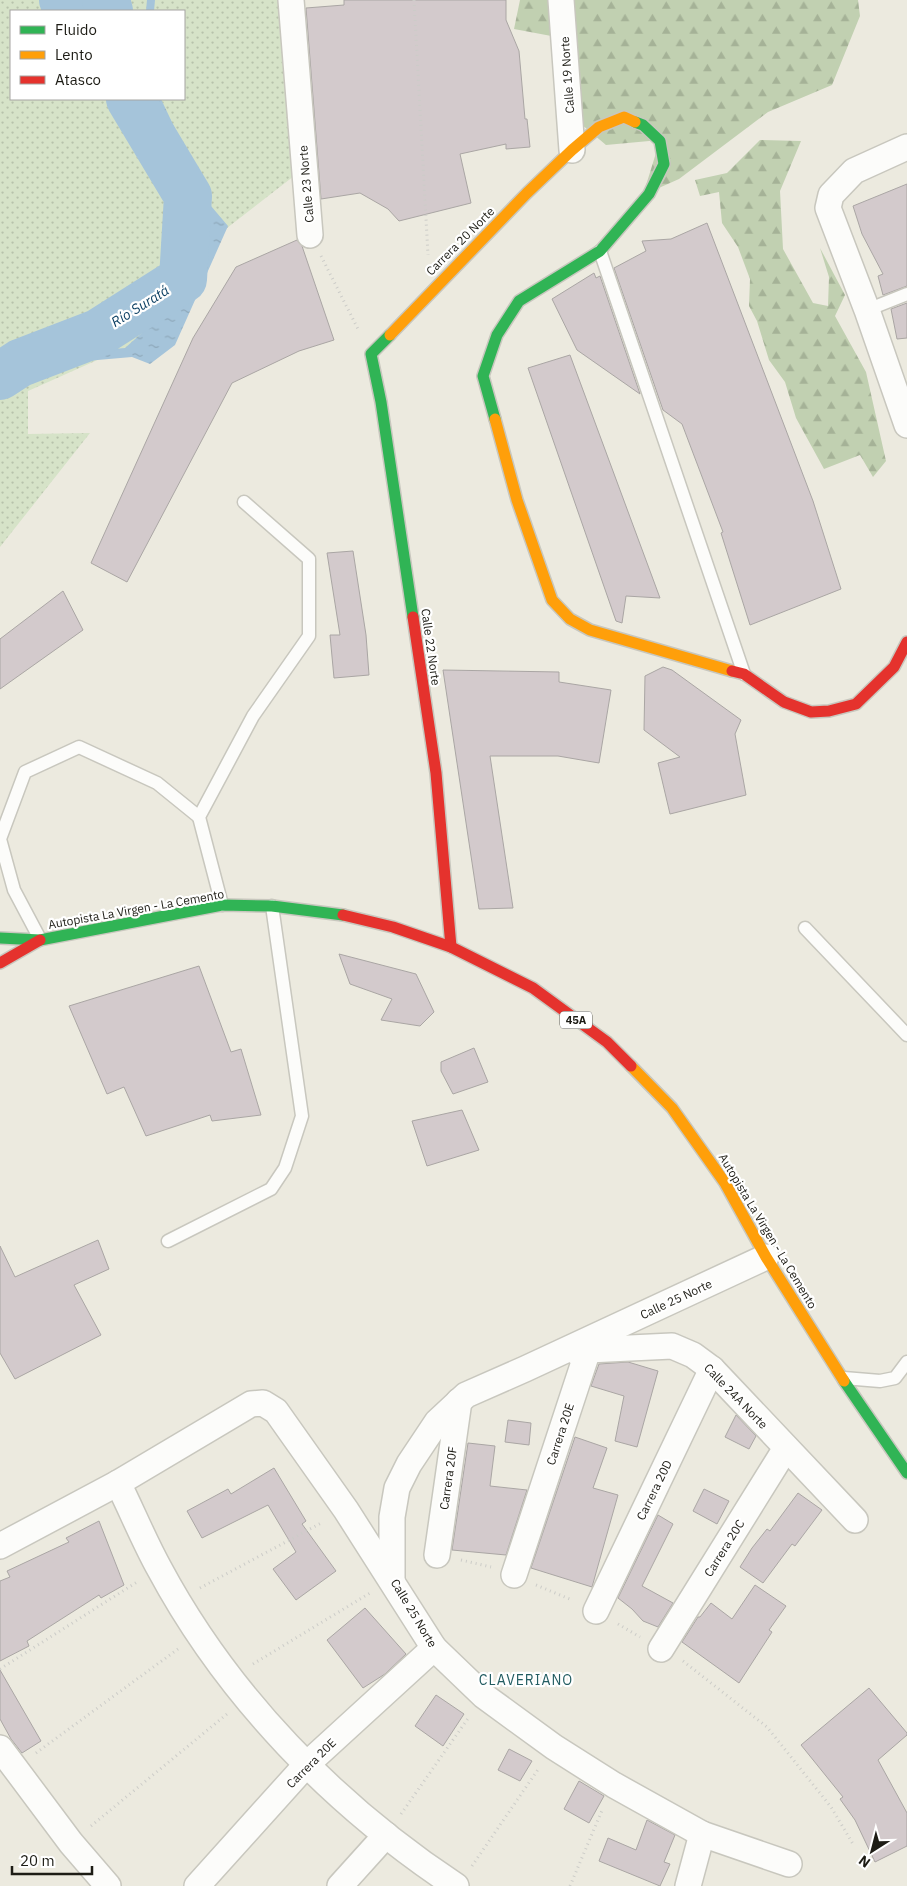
<svg xmlns="http://www.w3.org/2000/svg" width="907" height="1886" viewBox="0 0 907 1886" font-family="'IBM Plex Sans',sans-serif">
	<defs>
		<pattern id="grass-dots" width="8" height="8" patternUnits="userSpaceOnUse" patternTransform="scale(1.25)"><rect width="8" height="8" fill="#d6e3c8"/><path d="M2 2h.1M6 6h.1" fill="none" stroke="#b7c2ab" stroke-width="1.8" stroke-linecap="round"/></pattern>
		<pattern id="forest-firs" width="22" height="20" patternUnits="userSpaceOnUse" patternTransform="scale(1.25)"><rect width="22" height="20" fill="#c1d0b1"/><path d="M5 1l3.5 6h-7zM16 11l3.5 6h-7z" fill="#a5b297"/></pattern>
		<pattern id="water-ripples" width="26" height="14" patternUnits="userSpaceOnUse" patternTransform="scale(1.25)"><rect width="26" height="14" fill="#a5c4da"/><path d="M2 4q2-2 4 0t4 0M15 11q2-2 4 0t4 0" fill="none" stroke="#8ea8ba"/></pattern>
	</defs>
	<rect width="100%" height="100%" fill="#eceadf"/>
	<path fill="url(#grass-dots)" fill-rule="evenodd" d="M 0,0 L 294,0 L 294,176 L 227,228 L 140,341 L 28,391 L 28,434 L 90,433 L 0,547 ZM 11,11 L 184,11 L 184,99 L 11,99 Z"/>
	<g fill="url(#forest-firs)">
		<path d="M 520,0 L 547,0 L 555,3 L 555,0 L 858,0 L 860,16 L 832,85 L 768,112 L 679,179 L 643,195 L 660,140 L 606,145 L 555,102 L 562,38 L 514,29 Z"/>
		<path d="M 760,140 L 801,141 L 780,191 L 783,249 L 813,303 L 828,306 L 829,277 L 820,248 L 845,295 L 835,316 L 866,372 L 886,461 L 873,477 L 860,455 L 824,469 L 796,418 L 785,382 L 769,360 L 757,321 L 749,306 L 750,279 L 738,247 L 722,223 L 719,192 L 700,196 L 695,180 L 727,173 Z"/>
	</g>
	<path fill="url(#water-ripples)" d="M 150,99 L 161,99 L 179,137 L 200,193 L 228,226 L 175,345 L 150,364 L 132,357 L 63,363 L 7,380 L 0,384 L 0,370 L 31,360 L 80,352 L 125,348 L 152,324 L 198,258 L 198,226 L 187,190 L 169,151 L 156,108 Z"/>
	<g fill="none" stroke-linecap="round" stroke-linejoin="round">
		<g stroke="#a5c4da" stroke-width="8">
			<path d="M 150,11 L 151,0"/>
			<path d="M 147,99 L 148,128"/>
		</g>
		<g stroke="#a5c4da" stroke-width="48">
			<path d="M 63,0 L 71,11"/>
			<path d="M 106,0 L 109,11"/>
			<path d="M 0,376 L 20,363 L 98,333 L 183,279 L 188,196 L 130,99"/>
		</g>
	</g>
	<g fill="#d3cacc" stroke="#aaa6a4">
		<path d="M 344,0 L 506,0 L 506,20 L 519,51 L 525,119 L 527,119 L 530,147 L 506,149 L 506,144 L 460,154 L 471,203 L 399,221 L 388,209 L 360,193 L 321,199 L 306,8 L 344,5 Z"/>
		<path d="M 907,184 L 907,286 L 883,295 L 878,276 L 883,274 L 862,234 L 853,206 Z"/>
		<path d="M 707,223 L 813,501 L 841,589 L 750,625 L 721,533 L 723,532 L 682,424 L 663,410 L 614,268 L 646,251 L 642,241 L 671,239 Z"/>
		<path d="M 297,240 L 302,246 L 334,340 L 299,351 L 232,383 L 127,582 L 91,563 L 193,338 L 236,267 Z"/>
		<path d="M 594,273 L 596,278 L 600,276 L 640,394 L 577,350 L 552,299 Z"/>
		<path d="M 907,303 L 907,338 L 897,339 L 891,309 Z"/>
		<path d="M 570,355 L 660,598 L 626,596 L 622,623 L 616,621 L 528,368 Z"/>
		<path d="M 353,551 L 366,635 L 369,675 L 334,678 L 330,635 L 340,635 L 327,553 Z"/>
		<path d="M 63,591 L 83,630 L 0,689 L 0,639 Z"/>
		<path d="M 663,667 L 672,670 L 741,720 L 735,734 L 746,795 L 670,814 L 658,763 L 680,757 L 644,730 L 645,676 Z"/>
		<path d="M 443,670 L 559,672 L 559,682 L 611,690 L 599,763 L 558,756 L 490,756 L 513,908 L 479,909 Z"/>
		<path d="M 339,954 L 416,974 L 434,1012 L 420,1026 L 381,1020 L 392,999 L 350,984 Z"/>
		<path d="M 199,966 L 231,1052 L 241,1049 L 261,1115 L 212,1121 L 210,1115 L 146,1136 L 124,1087 L 107,1094 L 69,1006 Z"/>
		<path d="M 474,1048 L 488,1082 L 453,1094 L 441,1071 L 441,1062 Z"/>
		<path d="M 462,1110 L 479,1150 L 427,1166 L 412,1121 Z"/>
		<path d="M 98,1240 L 109,1269 L 74,1285 L 101,1335 L 15,1379 L 0,1353 L 0,1246 L 15,1277 Z"/>
		<path d="M 628,1362 L 658,1371 L 637,1447 L 615,1441 L 624,1396 L 591,1386 L 599,1364 Z"/>
		<path d="M 736,1415 L 756,1436 L 749,1449 L 725,1437 Z"/>
		<path d="M 508,1420 L 531,1423 L 529,1445 L 505,1442 Z"/>
		<path d="M 575,1437 L 607,1448 L 593,1488 L 618,1495 L 592,1587 L 531,1568 Z"/>
		<path d="M 468,1443 L 495,1446 L 490,1486 L 527,1490 L 506,1555 L 452,1550 Z"/>
		<path d="M 274,1468 L 306,1521 L 302,1524 L 336,1571 L 296,1600 L 273,1569 L 296,1552 L 268,1505 L 202,1538 L 187,1511 L 228,1489 L 231,1494 Z"/>
		<path d="M 704,1489 L 729,1501 L 717,1524 L 693,1511 Z"/>
		<path d="M 798,1493 L 822,1510 L 795,1546 L 792,1544 L 763,1583 L 740,1567 L 752,1548 L 767,1529 L 770,1531 Z"/>
		<path d="M 658,1515 L 673,1524 L 642,1586 L 673,1603 L 658,1627 L 643,1621 L 632,1609 L 618,1598 Z"/>
		<path d="M 99,1521 L 124,1585 L 101,1598 L 99,1595 L 27,1641 L 29,1646 L 0,1661 L 0,1581 L 10,1577 L 7,1571 L 69,1542 L 66,1538 Z"/>
		<path d="M 755,1585 L 786,1606 L 769,1630 L 772,1632 L 739,1683 L 682,1642 L 698,1617 L 700,1617 L 711,1603 L 732,1619 Z"/>
		<path d="M 365,1608 L 406,1654 L 385,1674 L 363,1688 L 327,1640 Z"/>
		<path d="M 0,1670 L 41,1741 L 22,1753 L 11,1739 L 0,1719 Z"/>
		<path d="M 869,1688 L 907,1733 L 907,1735 L 878,1760 L 907,1813 L 907,1846 L 875,1862 L 855,1820 L 840,1799 L 843,1797 L 801,1745 Z"/>
		<path d="M 436,1695 L 464,1714 L 443,1746 L 415,1726 Z"/>
		<path d="M 509,1749 L 532,1761 L 520,1781 L 498,1770 Z"/>
		<path d="M 579,1781 L 604,1796 L 589,1823 L 564,1809 Z"/>
		<path d="M 647,1820 L 675,1835 L 664,1862 L 670,1864 L 660,1886 L 599,1861 L 608,1838 L 636,1850 Z"/>
	</g>
	<g fill="none" stroke-linecap="round" stroke-linejoin="round">
		<g stroke="#c8c7be" stroke-width="15">
			<g id="lane">
				<path d="M 600,251 L 744,674"/>
				<path d="M 867,310 L 907,294"/>
				<path d="M 222,905 L 199,817 L 253,716 L 309,636 L 309,559 L 244,502"/>
				<path d="M 805,928 L 907,1035"/>
				<path d="M 40,939 L 14,890 L 0,839 L 25,772 L 79,747 L 157,783 L 199,817"/>
				<path d="M 168,1241 L 271,1189 L 285,1168 L 302,1116 L 272,906"/>
				<path d="M 844,1378 L 880,1381 L 895,1378 L 907,1362"/>
			</g>
		</g>
		<g stroke="#c8c7be" stroke-width="28">
			<g id="street">
				<path d="M 291,0 L 310,235"/>
				<path d="M 561,0 L 572,150"/>
				<path d="M 907,147 L 854,171 L 831,195 L 828,208 L 867,310 L 907,425"/>
				<path d="M 578,1353 L 588,1350 L 672,1346 L 693,1355 L 712,1369 L 855,1520"/>
				<path d="M 118,1483 C 132,1511 144,1541 159,1568 C 228,1697 335,1806 456,1886"/>
				<path d="M 0,1546 L 118,1483 L 251,1404 L 263,1403 L 276,1411 L 346,1510 L 434,1648 L 484,1696 L 554,1747 L 614,1785 L 702,1834 L 789,1864"/>
				<path d="M 437,1555 L 459,1401"/>
				<path d="M 514,1575 L 588,1350"/>
				<path d="M 392,1580 L 392,1517 L 397,1488 L 409,1464 L 437,1422 L 466,1395 L 525,1369 L 766,1257"/>
				<path d="M 596,1611 L 712,1369"/>
				<path d="M 661,1649 L 786,1448"/>
				<path d="M 0,1748 L 71,1843 L 108,1886"/>
				<path d="M 197,1886 L 306,1765 L 434,1648"/>
				<path d="M 340,1886 L 386,1835"/>
				<path d="M 688,1886 L 702,1834"/>
			</g>
		</g>
		<g stroke="#c8c7be" stroke-width="14">
			<g id="fast">
				<path d="M 390,335 L 371,354 L 381,402 L 413,617"/>
				<path d="M 495,419 L 483,376 L 497,335 L 519,301 L 600,251 L 649,194 L 664,164 L 660,141 L 643,125 L 635,122"/>
				<path d="M 0,938 L 40,940 L 222,905 L 272,906 L 343,915"/>
				<path d="M 844,1381 L 907,1473"/>
			</g>
		</g>
		<g stroke="#c8c7be" stroke-width="14">
			<g id="slow">
				<path d="M 390,335 L 527,193 L 572,150 L 599,127 L 624,117 L 635,122"/>
				<path d="M 495,419 L 517,500 L 552,600 L 570,619 L 590,630 L 732,671"/>
				<path d="M 631,1066 L 672,1108 L 725,1183 L 766,1257 L 844,1381"/>
			</g>
		</g>
		<g stroke="#c8c7be" stroke-width="14">
			<g id="jam">
				<path d="M 413,617 L 436,773 L 451,947"/>
				<path d="M 732,671 L 744,674 L 784,702 L 811,712 L 829,711 L 856,704 L 894,667 L 907,642"/>
				<path d="M 343,915 L 393,927 L 451,947 L 533,988 L 607,1042 L 631,1066"/>
				<path d="M 0,963 L 40,940"/>
			</g>
		</g>
		<g stroke="#ccccc8" stroke-width="3" stroke-dasharray="1 4" stroke-linecap="butt">
			<path d="M 414,0 L 428,255"/>
			<path d="M 321,256 L 358,329"/>
			<path d="M 461,1560 L 491,1567"/>
			<path d="M 536,1585 L 572,1600"/>
			<path d="M 200,1588 L 323,1522"/>
			<path d="M 618,1624 L 640,1637"/>
			<path d="M 683,1661 L 767,1727 L 831,1807 L 853,1844"/>
			<path d="M 253,1664 L 370,1593"/>
			<path d="M 0,1669 L 137,1582"/>
			<path d="M 36,1753 L 178,1649"/>
			<path d="M 401,1814 L 469,1717"/>
			<path d="M 91,1826 L 227,1714"/>
			<path d="M 472,1866 L 539,1768"/>
			<path d="M 570,1886 L 603,1808"/>
		</g>
		<use href="#lane" stroke="#fcfcfa" stroke-width="12"/>
		<use href="#street" stroke="#fcfcfa" stroke-width="25"/>
		<use href="#fast" stroke="#30b455" stroke-width="11"/>
		<use href="#slow" stroke="#ff9f0a" stroke-width="11"/>
		<use href="#jam" stroke="#e5322d" stroke-width="11"/>
	</g>
	<g text-anchor="middle" dominant-baseline="central" stroke-width="4.5" stroke-linejoin="round" paint-order="stroke">
		<rect fill="#fff" stroke="#61605b" stroke-width="1" x="560" y="1011.5" width="32" height="17" rx="4"/>
		<g font-size="11" font-weight="bold" fill="#1d1c15">
			<text x="576" y="1020">45A</text>
		</g>
		<g font-size="12" fill="#1d1c15" stroke="#fff">
			<text transform="translate(567 75) rotate(-94)">Calle 19 Norte</text>
			<text transform="translate(306 184) rotate(-95)">Calle 23 Norte</text>
			<text transform="translate(460 241) rotate(-45)">Carrera 20 Norte</text>
			<text transform="translate(431 647) rotate(82)">Calle 22 Norte</text>
			<text transform="translate(136 909) rotate(-10)">Autopista La Virgen - La Cemento</text>
			<text transform="translate(768 1231) rotate(59)">Autopista La Virgen - La Cemento</text>
			<text transform="translate(676 1299) rotate(-25)">Calle 25 Norte</text>
			<text transform="translate(736 1396) rotate(46)">Calle 24A Norte</text>
			<text transform="translate(560 1434) rotate(-72)">Carrera 20E</text>
			<text transform="translate(448 1478) rotate(-82)">Carrera 20F</text>
			<text transform="translate(654 1490) rotate(-64)">Carrera 20D</text>
			<text transform="translate(724 1548) rotate(-58)">Carrera 20C</text>
			<text transform="translate(414 1613) rotate(59)">Calle 25 Norte</text>
			<text transform="translate(311 1763) rotate(-45)">Carrera 20E</text>
		</g>
		<g font-size="14" font-style="italic" fill="#063b5f" stroke="#fff">
			<text transform="translate(140 306) rotate(-32)">Río Suratá</text>
		</g>
		<g font-size="14" letter-spacing="1" fill="#235d62" stroke="#fff">
			<text x="526" y="1680">CLAVERIANO</text>
		</g>
	</g>
	<rect x="10" y="10" width="175" height="90" fill="#ffffff" stroke="#a5a4a1"/>
	<rect x="20" y="26" width="25" height="8" fill="#30b455" stroke="#a5a4a1"/>
	<text x="55" y="35" font-size="15" fill="#1d1c15">Fluido</text>
	<rect x="20" y="51" width="25" height="8" fill="#ff9f0a" stroke="#a5a4a1"/>
	<text x="55" y="60" font-size="15" fill="#1d1c15">Lento</text>
	<rect x="20" y="76" width="25" height="8" fill="#e5322d" stroke="#a5a4a1"/>
	<text x="55" y="85" font-size="15" fill="#1d1c15">Atasco</text>
	<g transform="translate(872 1851) rotate(216)" stroke="#ffffff" stroke-width="4" paint-order="stroke">
	<path d="M0-4L9 19L0 12L-9 19Z" fill="#1d1c15"/>
	<text y="-8" font-size="14" font-weight="bold" text-anchor="middle" fill="#1d1c15">N</text>
	</g>
	<path d="M12 1866v8h80v-8" fill="none" stroke="#1d1c15" stroke-width="2.5"/>
	<text x="20" y="1866" font-size="15" fill="#1d1c15" stroke="#ffffff" stroke-width="4" paint-order="stroke">20 m</text>
</svg>
